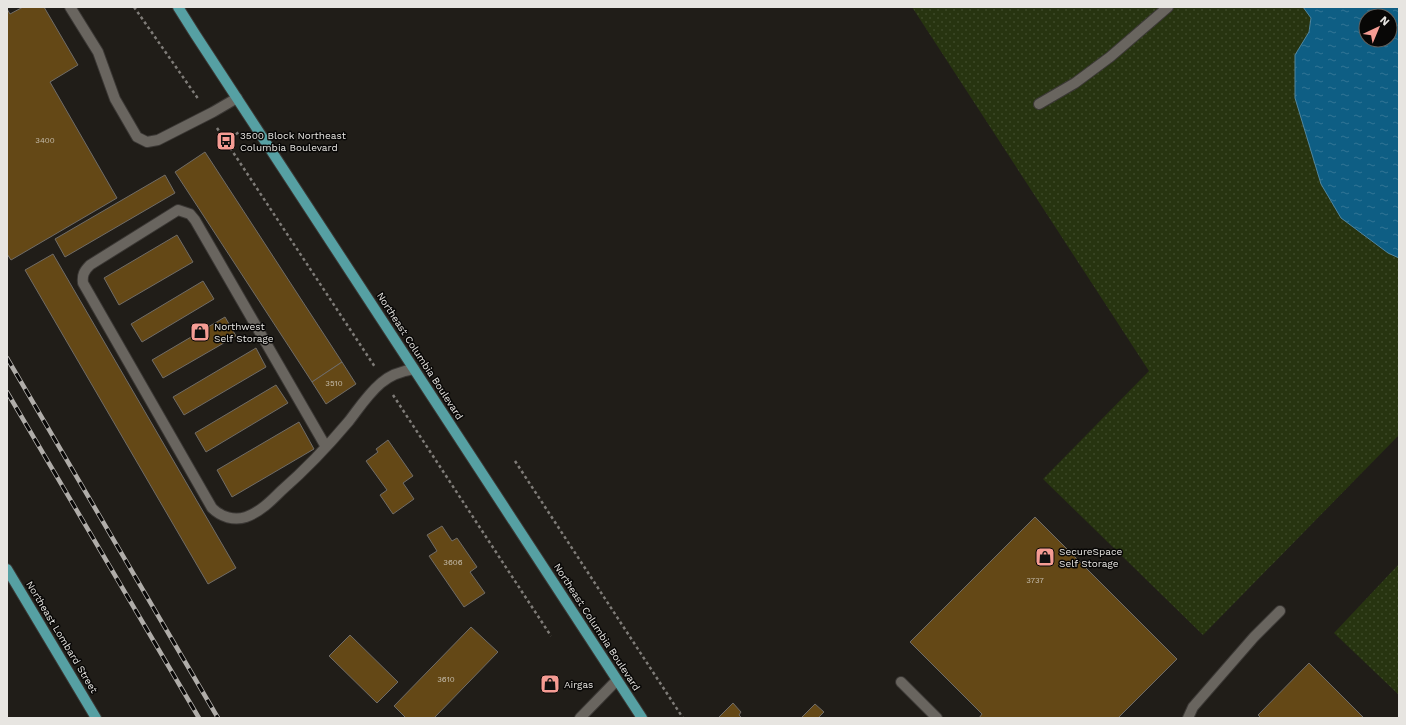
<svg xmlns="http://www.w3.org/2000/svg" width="1406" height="725" viewBox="0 0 1406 725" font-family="'Work Sans',sans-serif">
	<defs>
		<pattern id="green-dots" width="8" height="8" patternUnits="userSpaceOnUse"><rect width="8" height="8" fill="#273410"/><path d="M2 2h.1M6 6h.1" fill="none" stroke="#3c4827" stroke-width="1.8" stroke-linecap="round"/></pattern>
		<pattern id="water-ripples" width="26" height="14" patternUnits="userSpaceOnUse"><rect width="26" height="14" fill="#0e5e84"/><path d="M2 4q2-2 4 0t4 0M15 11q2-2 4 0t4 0" fill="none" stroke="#317595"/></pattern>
	</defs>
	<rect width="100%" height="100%" fill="#201d18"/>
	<g fill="url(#green-dots)">
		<path d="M 912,7 L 1303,7 L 1311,18 L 1309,31 L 1341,218 L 1388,253 L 1399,258 L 1399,435 L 1203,635 L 1043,479 L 1149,371 Z"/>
		<path d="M 1399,564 L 1399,695 L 1334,633 Z"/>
	</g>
	<path fill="url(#water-ripples)" stroke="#4f86a0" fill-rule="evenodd" d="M 1303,7 L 1399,7 L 1399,258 L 1388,253 L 1341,218 L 1321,184 L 1295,98 L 1295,55 L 1309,32 L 1311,18 ZM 1366,16 L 1390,16 L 1390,40 L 1366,40 Z"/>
	<g fill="#644816" stroke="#706c67">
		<path d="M 23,7 L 44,7 L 78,65 L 50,82 L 117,198 L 11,260 L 7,254 L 7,9 L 10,14 Z"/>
		<path d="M 205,152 L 342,362 L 312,382 L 175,172 Z"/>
		<path d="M 165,175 L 175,193 L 65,257 L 55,239 Z"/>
		<path d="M 177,235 L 193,262 L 119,305 L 104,278 Z"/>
		<path d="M 53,254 L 236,568 L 208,584 L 25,270 Z"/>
		<path d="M 203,281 L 214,299 L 142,342 L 131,324 Z"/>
		<path d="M 225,317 L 236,336 L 163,378 L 152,360 Z"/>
		<path d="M 256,348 L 266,367 L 184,415 L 173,397 Z"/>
		<path d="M 342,362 L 356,384 L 326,404 L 312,382 Z"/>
		<path d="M 276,385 L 288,403 L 206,452 L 195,433 Z"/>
		<path d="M 299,422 L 314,449 L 232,497 L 217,470 Z"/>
		<path d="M 388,440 L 413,476 L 403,483 L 414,499 L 393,514 L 380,495 L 387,490 L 366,461 L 378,452 L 376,449 Z"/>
		<path d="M 1035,517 L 1177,659 L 1118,718 L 979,718 L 982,714 L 910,642 Z"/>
		<path d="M 442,526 L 452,541 L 457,538 L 477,567 L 470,572 L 485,593 L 464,607 L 429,556 L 437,551 L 427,535 Z"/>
		<path d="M 471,627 L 498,652 L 434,718 L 406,718 L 394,706 Z"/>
		<path d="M 350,635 L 398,682 L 377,703 L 329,656 Z"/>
		<path d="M 1309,663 L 1364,718 L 1261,718 L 1258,715 Z"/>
		<path d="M 733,703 L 741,712 L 739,715 L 742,718 L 718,718 Z"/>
		<path d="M 815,704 L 824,712 L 818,718 L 801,718 Z"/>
	</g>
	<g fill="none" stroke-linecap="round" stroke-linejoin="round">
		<g stroke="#3b3835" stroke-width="12">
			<g id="lane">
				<path d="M 70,7 L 98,52 L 115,99 L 137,137 L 147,142 L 158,140 L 213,112 L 237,98"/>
				<path d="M 1039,104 L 1075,83 L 1110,57 L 1168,7"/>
				<path d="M 326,447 L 195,220 L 190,214 L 178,210 L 90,265 C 84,271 82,275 83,283 L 212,508 C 221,517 234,521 246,517 C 260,512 271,501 281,491 C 305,470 328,446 349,421 C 359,408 368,394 381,383 C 390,375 402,371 414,369"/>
				<path d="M 901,682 L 937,718"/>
				<path d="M 580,718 L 617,680"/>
				<path d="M 1188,718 L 1193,707 L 1254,637 L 1280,611"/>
			</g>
		</g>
		<g stroke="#3b3835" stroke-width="12">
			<g id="primary">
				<path d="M 178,7 L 195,34 L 642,718"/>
				<path d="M 7,569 L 96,718"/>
			</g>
		</g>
		<g stroke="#7f7c78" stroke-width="2.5" stroke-dasharray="3 3" stroke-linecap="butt">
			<path d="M 134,7 L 199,100"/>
			<path d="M 217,128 L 375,367"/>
			<path d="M 226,141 L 239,132"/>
			<path d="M 393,395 L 551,636"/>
			<path d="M 515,461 L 683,718"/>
		</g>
		<use href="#lane" stroke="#69655f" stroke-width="10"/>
		<use href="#primary" stroke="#56a0a3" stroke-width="10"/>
		<g stroke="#b0ada9" stroke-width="4.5">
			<g id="rail">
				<path d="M 7,358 L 218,718"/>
				<path d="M 7,392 L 199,718"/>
			</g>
		</g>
		<use href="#rail" stroke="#080706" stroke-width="3" stroke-dasharray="9" stroke-linecap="butt"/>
	</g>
	<defs>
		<g id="bus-square" transform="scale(1)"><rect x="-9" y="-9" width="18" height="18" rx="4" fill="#f59c94" stroke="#080706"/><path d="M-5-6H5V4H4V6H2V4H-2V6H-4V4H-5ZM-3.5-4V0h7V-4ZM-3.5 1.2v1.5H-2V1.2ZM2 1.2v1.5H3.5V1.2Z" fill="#111"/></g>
		<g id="shop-square" transform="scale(1)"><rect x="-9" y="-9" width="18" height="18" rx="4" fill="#f59c94" stroke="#080706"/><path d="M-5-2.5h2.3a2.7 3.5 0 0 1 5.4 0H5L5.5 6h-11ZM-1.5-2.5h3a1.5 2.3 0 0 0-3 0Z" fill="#111"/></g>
	</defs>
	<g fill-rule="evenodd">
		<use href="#bus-square" x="226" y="141"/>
		<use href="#shop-square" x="200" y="332"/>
		<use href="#shop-square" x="1045" y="557"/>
		<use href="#shop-square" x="550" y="684"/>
	</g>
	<g text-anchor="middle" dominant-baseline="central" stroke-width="3" stroke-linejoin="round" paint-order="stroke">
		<g font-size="8" fill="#c6beae">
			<text x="45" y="140">3400</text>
			<text x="334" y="383">3510</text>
			<text x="453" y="562">3606</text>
			<text x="1035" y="580">3737</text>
			<text x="446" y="679">3610</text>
		</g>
		<g font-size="10" fill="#e7e5e1" stroke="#080706" text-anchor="start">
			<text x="240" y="135">3500 Block Northeast<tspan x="240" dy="12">Columbia Boulevard</tspan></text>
			<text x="214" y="326">Northwest<tspan x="214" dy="12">Self Storage</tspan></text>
			<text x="1059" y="551">SecureSpace<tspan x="1059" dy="12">Self Storage</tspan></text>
			<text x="564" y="684">Airgas</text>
		</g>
		<g font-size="10" fill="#e7e5e1" stroke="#080706">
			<text transform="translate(420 356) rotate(57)">Northeast Columbia Boulevard</text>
			<text transform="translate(597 627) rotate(57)">Northeast Columbia Boulevard</text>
			<text transform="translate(62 637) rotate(59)">Northeast Lombard Street</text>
		</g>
	</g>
	<rect width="1406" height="725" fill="none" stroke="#e7e5e1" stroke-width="16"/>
	<g transform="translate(1378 28) rotate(44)"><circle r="19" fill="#080706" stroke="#61605e"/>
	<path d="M0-3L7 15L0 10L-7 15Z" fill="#f59c94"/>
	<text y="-6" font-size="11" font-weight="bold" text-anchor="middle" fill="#e7e5e1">N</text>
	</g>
</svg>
